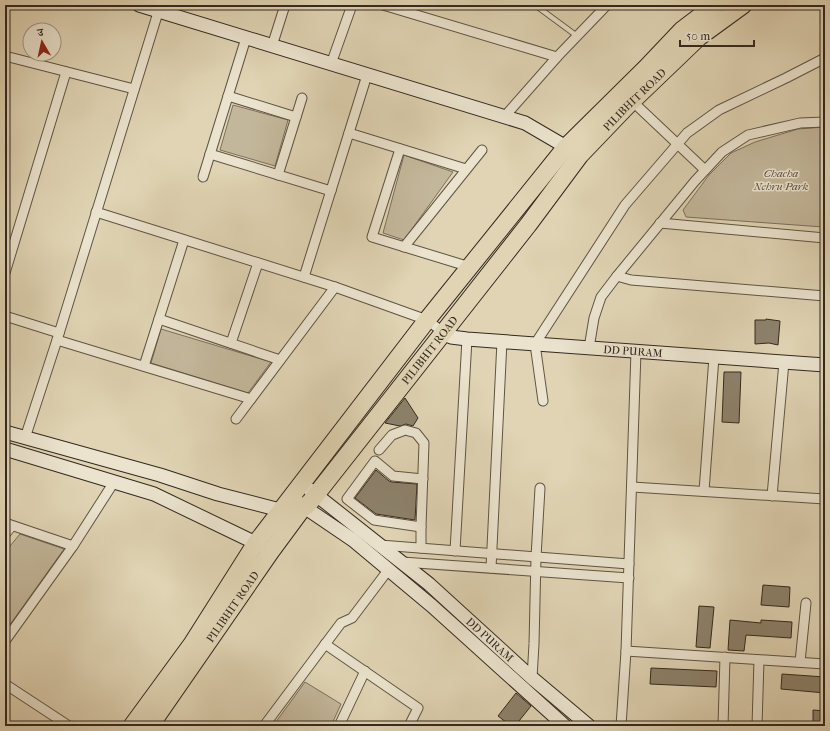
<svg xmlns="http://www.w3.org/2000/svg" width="830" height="731" viewBox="0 0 830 731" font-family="'IM FELL French Canon','Noto Serif Devanagari',serif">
	<rect width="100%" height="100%" fill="#e0d4b4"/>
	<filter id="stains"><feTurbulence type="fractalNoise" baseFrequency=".005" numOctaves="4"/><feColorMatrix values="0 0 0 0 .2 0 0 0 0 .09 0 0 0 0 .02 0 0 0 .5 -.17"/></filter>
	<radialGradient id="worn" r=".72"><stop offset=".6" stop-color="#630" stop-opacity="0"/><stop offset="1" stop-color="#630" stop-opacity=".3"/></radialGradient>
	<g fill="#c3b79b" stroke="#7b705d">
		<path d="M 233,105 L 288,120 L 275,166 L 220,150 Z"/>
		<path d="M 825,127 L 825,210 L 823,227 L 686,217 L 683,210 L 709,175 L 731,153 L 755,142 L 798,129 Z"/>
		<path d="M 404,155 L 453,172 L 404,240 L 383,233 Z"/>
		<path d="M 161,329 L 271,362 L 248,393 L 151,363 Z"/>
		<path d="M 20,534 L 64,549 L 9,626 L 5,624 L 5,552 Z"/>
		<path d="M 305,682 L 341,704 L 331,726 L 273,726 Z"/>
	</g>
	<g fill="#8d826c" stroke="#33291f">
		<path d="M 766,319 L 780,321 L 778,345 L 769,343 L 755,344 L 755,320 L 766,320 Z"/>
		<path d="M 724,372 L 741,372 L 739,423 L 722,422 Z"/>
		<path d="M 405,398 L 418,418 L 413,426 L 406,424 L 400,426 L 385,423 Z"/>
		<path d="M 376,470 L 389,481 L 392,482 L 417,484 L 415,520 L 376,514 L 355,498 Z"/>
		<path d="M 763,585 L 790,587 L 789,607 L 761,605 Z"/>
		<path d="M 699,606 L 714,607 L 710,648 L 696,647 Z"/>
		<path d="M 730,620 L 761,623 L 761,620 L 792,622 L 791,638 L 746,635 L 744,651 L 728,650 Z"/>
		<path d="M 651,668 L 717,671 L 716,687 L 650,684 Z"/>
		<path d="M 782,674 L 825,677 L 825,693 L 781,689 Z"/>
		<path d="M 516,693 L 531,706 L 515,726 L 511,726 L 498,716 Z"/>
		<path d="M 813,710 L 825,711 L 825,726 L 813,726 Z"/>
	</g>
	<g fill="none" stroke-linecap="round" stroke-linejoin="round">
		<g stroke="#5e5444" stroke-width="6">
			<g id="lane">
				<path d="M 535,5 L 577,36"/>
				<path d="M 5,538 L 14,527"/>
			</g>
		</g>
		<g stroke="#5e5444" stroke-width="11">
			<g id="street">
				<path d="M 383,5 L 557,57"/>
				<path d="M 272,46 L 285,5"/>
				<path d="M 5,56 L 134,89"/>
				<path d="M 331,64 L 352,5"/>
				<path d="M 228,96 L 296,117"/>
				<path d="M 632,101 L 705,170"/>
				<path d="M 505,116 L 557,57 L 607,5"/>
				<path d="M 349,133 L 466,169"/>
				<path d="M 400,149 L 372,237 L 470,267"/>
				<path d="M 210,154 L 331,191"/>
				<path d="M 278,175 L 302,98"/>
				<path d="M 203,177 L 246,38"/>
				<path d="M 96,212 L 335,287 L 427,320 L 443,332"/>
				<path d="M 660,223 L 825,238"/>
				<path d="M 404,247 L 482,150"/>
				<path d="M 5,273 L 66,72"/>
				<path d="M 617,276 L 631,280 L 825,296"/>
				<path d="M 304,277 L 367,75"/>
				<path d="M 5,316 L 59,333"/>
				<path d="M 159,319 L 280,360"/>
				<path d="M 57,340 L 251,399"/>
				<path d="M 231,343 L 258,263"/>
				<path d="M 589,348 L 594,318 L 601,297 L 617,276 L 695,181 L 722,152 L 748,135 L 800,123 L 825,122"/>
				<path d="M 144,366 L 184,240"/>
				<path d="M 543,401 L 535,344 L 625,205 L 687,133 L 719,110 L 786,78 L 825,58"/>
				<path d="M 236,419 L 335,287"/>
				<path d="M 25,438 L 57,340 L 160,6"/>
				<path d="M 379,450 L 392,435 L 405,430 L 416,433 L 424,443 L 421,527 L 421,548"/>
				<path d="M 632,487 L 825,499"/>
				<path d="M 704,491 L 714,357"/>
				<path d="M 772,496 L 784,362"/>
				<path d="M 5,523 L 73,546"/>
				<path d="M 421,527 L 374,520 L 347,499 L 375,461 L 393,476 L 423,479"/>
				<path d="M 380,545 L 629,564"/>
				<path d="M 455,551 L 467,339"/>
				<path d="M 402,562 L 629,578"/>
				<path d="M 491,568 L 502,341"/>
				<path d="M 5,641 L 73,546 L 114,482"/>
				<path d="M 325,644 L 418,708 L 409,726"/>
				<path d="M 626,651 L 825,664"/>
				<path d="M 800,662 L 806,603"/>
				<path d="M 532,678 L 534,644 L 536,557 L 540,488"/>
				<path d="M 5,684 L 69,726"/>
				<path d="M 264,726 L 341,623 L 352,618 L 389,569"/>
				<path d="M 339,726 L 365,671"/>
				<path d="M 621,726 L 626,651 L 636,351"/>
				<path d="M 723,726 L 725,657"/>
				<path d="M 757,726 L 759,660"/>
			</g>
		</g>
		<g stroke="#33291f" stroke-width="15">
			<g id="secondary">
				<path d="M 139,5 L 525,123 L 573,151"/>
				<path id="s1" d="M 443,332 L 451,337 L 467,339 L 825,365"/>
				<path d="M 5,432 L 160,475 L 218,494 L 280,510 L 287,516"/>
				<path d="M 5,449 L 154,494 L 264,547"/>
				<path id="s2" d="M 310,490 L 429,584 L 532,678 L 589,726"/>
				<path d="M 297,502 L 353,540 L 432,606 L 565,726"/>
			</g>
		</g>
		<g stroke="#33291f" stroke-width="19">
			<g id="highway">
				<path d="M 132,726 L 192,644 L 256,543 L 427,320 L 566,147 L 646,68 L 682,30 L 715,5"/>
				<path id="s3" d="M 150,726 L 271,551 L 302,509 L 305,507 L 311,501 L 528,225 L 580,155 L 627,106 L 699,37 L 743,5"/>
			</g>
		</g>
		<use href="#lane" stroke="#ebe3ce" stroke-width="4.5"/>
		<use href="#street" stroke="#ebe3ce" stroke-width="9"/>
		<use href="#secondary" stroke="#ebe3ce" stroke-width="13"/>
		<use href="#highway" stroke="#e0d4b4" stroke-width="17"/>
	</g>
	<g text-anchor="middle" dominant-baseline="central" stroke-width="3" stroke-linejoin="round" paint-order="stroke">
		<g font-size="11" fill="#33291f" stroke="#ebe3ce">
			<text stroke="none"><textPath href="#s3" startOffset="793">PILIBHIT ROAD</textPath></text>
			<text stroke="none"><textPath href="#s3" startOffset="469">PILIBHIT ROAD</textPath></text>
			<text stroke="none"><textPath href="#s1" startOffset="192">DD PURAM</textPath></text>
			<text stroke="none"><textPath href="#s3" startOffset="145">PILIBHIT ROAD</textPath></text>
			<text stroke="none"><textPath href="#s2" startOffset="234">DD PURAM</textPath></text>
		</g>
		<g font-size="11" font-style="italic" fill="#574c3e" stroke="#ebe3ce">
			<text x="781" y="173">Chacha<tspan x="781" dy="13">Nehru Park</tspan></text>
		</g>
	</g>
	<rect width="830" height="731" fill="none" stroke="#e0d4b4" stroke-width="20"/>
	<rect x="6" y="6" width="818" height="719" fill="none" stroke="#33291f" stroke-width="2"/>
	<rect x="10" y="10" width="810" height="711" fill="none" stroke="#33291f"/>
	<g transform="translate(42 42) rotate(351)"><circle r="19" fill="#ebe3ce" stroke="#a19988"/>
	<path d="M0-3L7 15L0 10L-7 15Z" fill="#8f2418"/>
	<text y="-6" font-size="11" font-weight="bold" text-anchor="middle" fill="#33291f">उ</text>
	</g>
	<path d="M680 40v6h74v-6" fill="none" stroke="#33291f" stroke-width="2"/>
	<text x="686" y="40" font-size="12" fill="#33291f" stroke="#ebe3ce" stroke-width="3" paint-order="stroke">50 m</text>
	<rect width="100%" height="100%" filter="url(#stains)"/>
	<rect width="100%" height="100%" fill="url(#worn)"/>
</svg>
